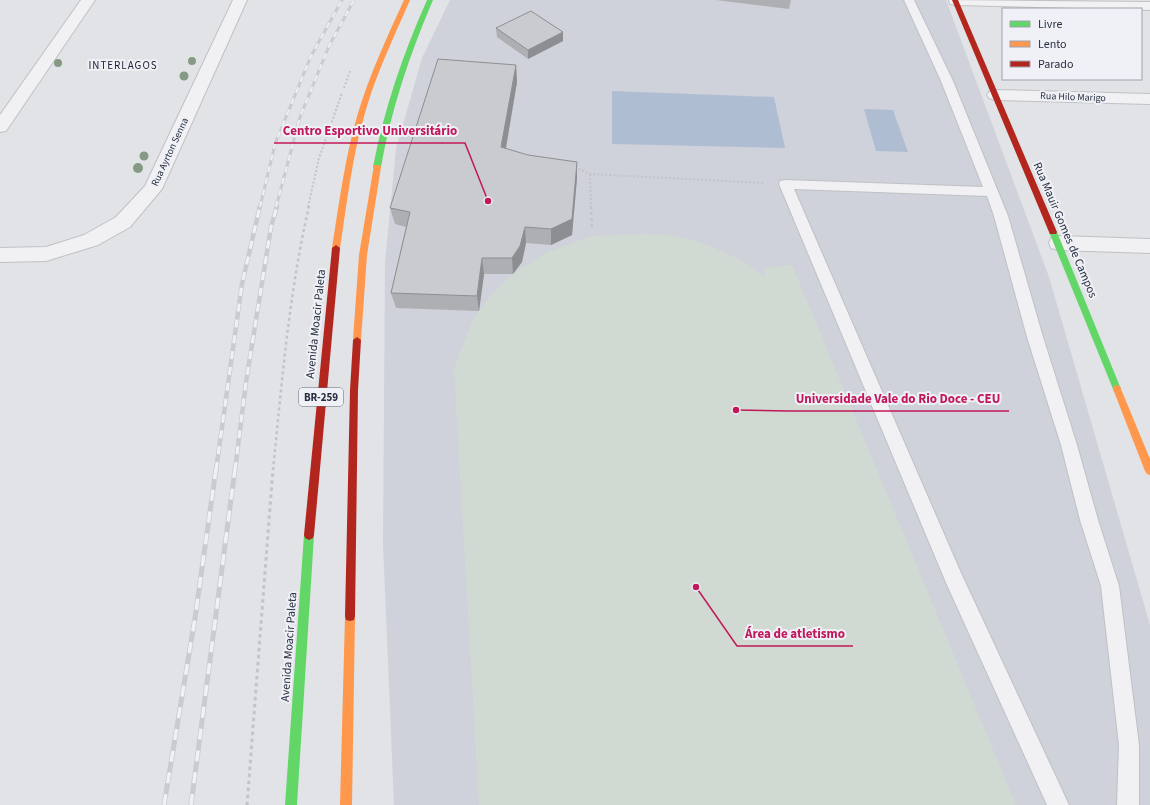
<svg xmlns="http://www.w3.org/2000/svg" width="1150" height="805" viewBox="0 0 1150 805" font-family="'Source Sans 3',sans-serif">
	<rect width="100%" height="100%" fill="#e1e3e7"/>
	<path fill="#cfd2da" d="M 450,0 L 946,0 L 1049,277 L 1150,625 L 1150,805 L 394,805 L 383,544 L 385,262 L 396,149 L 422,58 Z"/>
	<path fill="#d0dad2" d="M 640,234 C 651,234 661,234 672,236 C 701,240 743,258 765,277 L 765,268 L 792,265 L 1016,805 L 479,805 L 454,369 L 473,319 L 492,294 L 513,274 L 545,253 L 592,236 Z"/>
	<g fill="#afbdd3">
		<path d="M 612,91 L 774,97 L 785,148 L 612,144 Z"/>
		<path d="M 864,109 L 893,110 L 908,152 L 876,151 Z"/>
	</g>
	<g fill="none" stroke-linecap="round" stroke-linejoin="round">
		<g stroke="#bfc1c5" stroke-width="2">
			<path id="lane" d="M 904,0 L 914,0 L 953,81 L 1008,216 L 1043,337 L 1077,445 L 1098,520 L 1119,586 L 1139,745 L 1139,805 L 1117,805 L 1119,745 L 1101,586 L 1080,520 L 1061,445 L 1027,337 L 994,216 L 987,196 L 794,189 L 961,573 L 1069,805 L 1047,805 L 947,585 L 779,184 L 780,181 L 785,180 L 983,187 L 941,81 Z"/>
		</g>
		<g stroke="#bfc1c5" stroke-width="2">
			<g id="street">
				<path d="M 81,0 L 95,0 L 6,131 L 0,132 L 0,115 Z"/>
				<path d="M 233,0 L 247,0 L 162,189 L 130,227 L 98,245 L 46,261 L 0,262 L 0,248 L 46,247 L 84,235 L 116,217 L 145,186 Z"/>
				<path d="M 949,0 L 1150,2 L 1150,10 L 955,5 L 950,4 Z"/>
				<path d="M 995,90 L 1150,94 L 1150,104 L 995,100 L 989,98 L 987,95 L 989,92 Z"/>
				<path d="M 1058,236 L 1150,239 L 1150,253 L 1058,250 L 1051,248 L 1049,243 L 1051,238 Z"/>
			</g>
		</g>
		<g stroke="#c3c4ca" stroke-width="2" stroke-dasharray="2 2" stroke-linecap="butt">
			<path d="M 344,88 L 350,71"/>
			<path d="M 575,167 L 590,174 L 764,183"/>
			<path d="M 590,174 L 591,207"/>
			<path d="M 308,207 L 319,158 L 342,93"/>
		</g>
		<g stroke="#c3c4ca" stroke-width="2.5" stroke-dasharray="3 3" stroke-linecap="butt">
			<path d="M 591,206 L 592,230"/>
			<path d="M 273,470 C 282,381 289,293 309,206"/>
		</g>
		<path stroke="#c3c4ca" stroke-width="3" stroke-dasharray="3.5 3.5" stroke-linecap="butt" d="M 247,805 L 273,469"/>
		<use href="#lane" fill="#f1f1f3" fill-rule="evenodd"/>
		<use href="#street" fill="#f1f1f3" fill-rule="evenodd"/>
		<g fill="#63d668" fill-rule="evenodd">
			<path d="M 427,0 L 433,0 C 410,54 391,109 381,167 L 380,169 L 374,169 L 373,167 C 384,109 403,54 427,0 Z"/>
			<path d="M 1053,229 L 1057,232 L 1121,389 L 1120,392 L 1114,392 L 1113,389 L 1049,232 Z"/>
			<path d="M 309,530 L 313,532 L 314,535 L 297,805 L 285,805 L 304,535 L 305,532 Z"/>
		</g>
		<g fill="#ff974d" fill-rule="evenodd">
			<path d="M 404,0 L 410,0 C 394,37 376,74 365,113 C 352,157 347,203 340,248 L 336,251 L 332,248 C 339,203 345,157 358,113 C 370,74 387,37 404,0 Z"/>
			<path d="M 374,165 L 380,165 L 381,167 L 367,255 L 361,340 L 357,343 L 353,340 L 359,255 Z"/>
			<path d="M 1117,385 L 1120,386 L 1121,389 L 1150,459 L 1150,475 L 1147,474 L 1145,471 L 1113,389 L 1114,386 Z"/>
			<path d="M 350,611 L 354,612 L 355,616 L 352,805 L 340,805 L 345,616 L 346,612 Z"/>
		</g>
		<g fill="#b3261e" fill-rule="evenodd">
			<path d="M 952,0 L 958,0 L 1057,232 L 1056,234 L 1050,234 L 1049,232 Z"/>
			<path d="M 336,245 L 340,248 L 314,535 L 313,538 L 309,540 L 305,538 L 304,535 L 332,248 Z"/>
			<path d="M 357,337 L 361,340 L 358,390 L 355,616 L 354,620 L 350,621 L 346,620 L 345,616 L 350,390 L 353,340 Z"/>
		</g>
		<g stroke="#cacbce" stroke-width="3">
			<g id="rail-far2">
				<path d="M 260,207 L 275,144 L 311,56 L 342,0"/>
				<path d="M 276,207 L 300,117 L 329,46 L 354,0"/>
			</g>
		</g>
		<g stroke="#cacbce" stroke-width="4.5">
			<g id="rail-far1">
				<path d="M 216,470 L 242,284 L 260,206"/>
				<path d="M 235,470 L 246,382 L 271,227 L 277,206"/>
			</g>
		</g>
		<g stroke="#cacbce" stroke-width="5">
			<g id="rail">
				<path d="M 164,805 L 195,618 L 216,469"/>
				<path d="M 191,805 L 235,469"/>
			</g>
		</g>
		<use href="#rail-far2" stroke="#eff1f6" stroke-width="2" stroke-dasharray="6" stroke-linecap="butt"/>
		<use href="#rail-far1" stroke="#eff1f6" stroke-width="3" stroke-dasharray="8" stroke-linecap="butt"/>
		<use href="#rail" stroke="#eff1f6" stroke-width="3.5" stroke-dasharray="11" stroke-linecap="butt"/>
	</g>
	<g fill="#859985">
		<circle cx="192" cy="61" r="4"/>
		<circle cx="58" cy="63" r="4"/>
		<circle cx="184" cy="76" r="4.5"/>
		<circle cx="144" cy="156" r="4.5"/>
		<circle cx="138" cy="168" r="5"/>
	</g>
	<g fill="#adafb2">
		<path d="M 716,0 L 791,0 L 789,9 Z"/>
		<path d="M 496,28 L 563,41 L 528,59 L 497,37 Z"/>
		<path d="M 516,65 L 517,82 L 506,149 L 577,178 L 572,235 L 551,245 L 526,243 L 522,262 L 513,274 L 484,274 L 479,311 L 396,308 L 391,293 L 406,227 L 395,224 L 390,208 Z"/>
	</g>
	<g fill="#8d8e91">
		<path d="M 563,32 L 563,41 L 528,59 L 528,50 Z"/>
		<path d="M 516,65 L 517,82 L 503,164 L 501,147 Z"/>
		<path d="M 577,162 L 577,178 L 572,235 L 551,245 L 551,229 Z"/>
		<path d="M 525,227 L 526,243 L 522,262 L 513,274 L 512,258 Z"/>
		<path d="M 482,258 L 484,274 L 479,311 L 477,296 Z"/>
	</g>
	<g fill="#c9cbcf" stroke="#8d8e91">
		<path d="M 531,11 L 563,32 L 528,50 L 496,28 Z"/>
		<path d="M 438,59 L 516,65 L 501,147 L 528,155 L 577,162 L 572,219 L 551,229 L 525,227 L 520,246 L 512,258 L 482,258 L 477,296 L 391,293 L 410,212 L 390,208 Z"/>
	</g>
	<g text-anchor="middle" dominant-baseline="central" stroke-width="4" stroke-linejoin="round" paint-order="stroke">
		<g font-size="10" fill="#272f41" stroke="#eff1f6">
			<text transform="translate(1073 97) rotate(2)">Rua Hilo Marigo</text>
			<text transform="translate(170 152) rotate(-65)">Rua Ayrton Senna</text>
		</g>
		<g font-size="11" letter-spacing="1" fill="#1a2031" stroke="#eff1f6">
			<text x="123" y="65">INTERLAGOS</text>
		</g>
		<rect fill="#eff1f6" stroke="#636977" stroke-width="1" x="299" y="388" width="44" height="18" rx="3"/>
		<g font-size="11" font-weight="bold" fill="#272f41">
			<text x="321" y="397">BR-259</text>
		</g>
		<g font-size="12" fill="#272f41" stroke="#eff1f6">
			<text transform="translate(1065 230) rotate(67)">Rua Mauir Gomes de Campos</text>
			<text transform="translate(316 324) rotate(-84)">Avenida Moacir Paleta</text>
			<text transform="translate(289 647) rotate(-86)">Avenida Moacir Paleta</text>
		</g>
	</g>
	<path fill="none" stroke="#c2185b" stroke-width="1.5" d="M488 201L465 143H274M736 410L788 411H1009M696 587L737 646H853"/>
	<g fill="#c2185b" stroke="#eff1f6" stroke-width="1.5">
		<circle cx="488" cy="201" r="4"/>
		<circle cx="736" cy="410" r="4"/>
		<circle cx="696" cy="587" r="4"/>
	</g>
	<g font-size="13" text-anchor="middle" font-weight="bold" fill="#c2185b" stroke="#eff1f6" stroke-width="4" stroke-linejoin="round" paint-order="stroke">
		<text x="370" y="135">Centro Esportivo Universitário</text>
		<text x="898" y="403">Universidade Vale do Rio Doce - CEU</text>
		<text x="795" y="638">Área de atletismo</text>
	</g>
	<rect x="1002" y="8" width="140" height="72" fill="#eff1f6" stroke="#9fa3ae"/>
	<rect x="1010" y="21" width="20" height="6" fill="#63d668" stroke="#9fa3ae"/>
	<text x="1038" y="28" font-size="12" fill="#272f41">Livre</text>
	<rect x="1010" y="41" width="20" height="6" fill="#ff974d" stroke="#9fa3ae"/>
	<text x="1038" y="48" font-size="12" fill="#272f41">Lento</text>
	<rect x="1010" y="61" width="20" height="6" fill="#b3261e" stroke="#9fa3ae"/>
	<text x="1038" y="68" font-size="12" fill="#272f41">Parado</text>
</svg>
